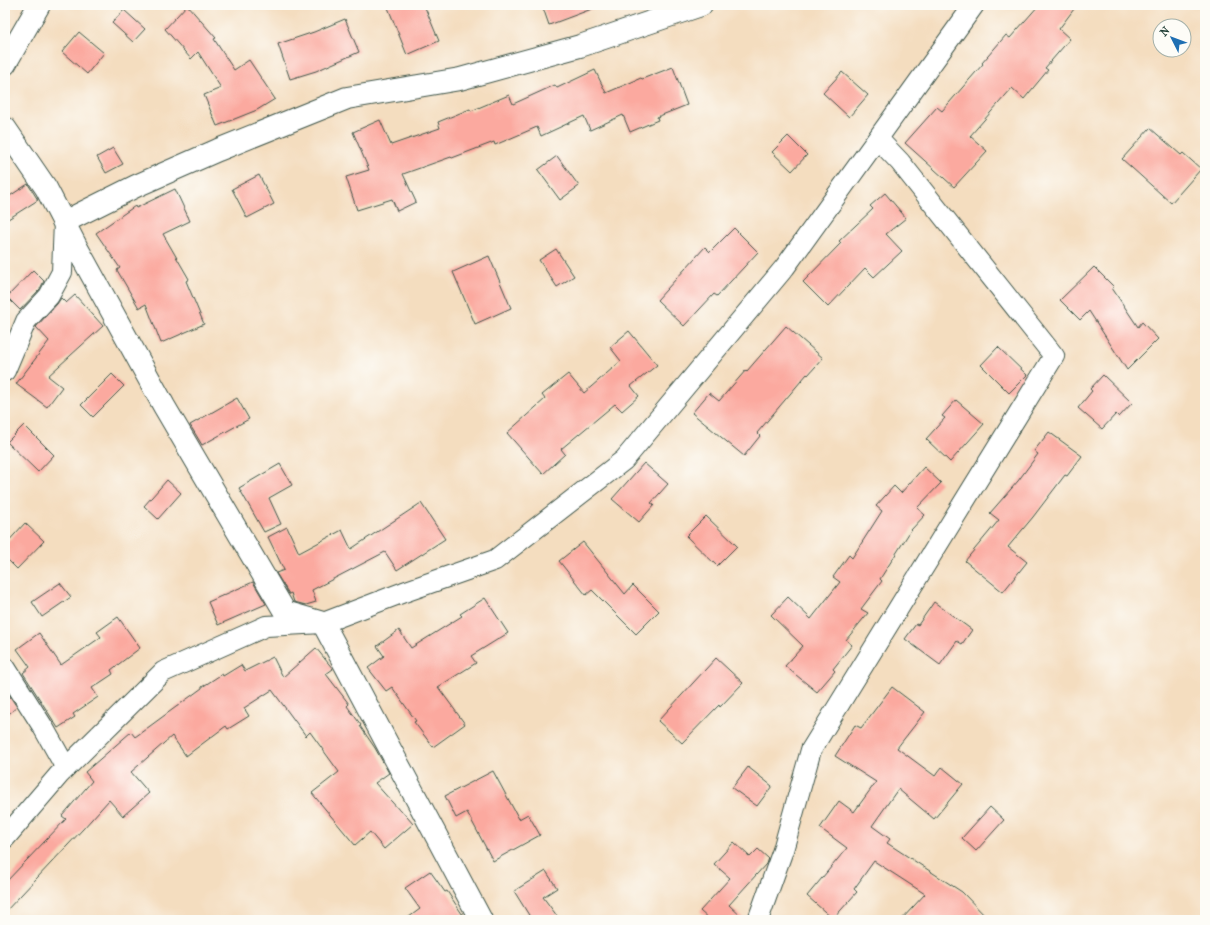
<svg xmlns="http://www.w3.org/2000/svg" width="1210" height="925" viewBox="0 0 1210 925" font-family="'IM FELL French Canon',serif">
	<rect width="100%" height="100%" fill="#fdfcf7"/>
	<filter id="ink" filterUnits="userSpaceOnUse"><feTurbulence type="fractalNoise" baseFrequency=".025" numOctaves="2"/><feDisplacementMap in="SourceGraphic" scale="8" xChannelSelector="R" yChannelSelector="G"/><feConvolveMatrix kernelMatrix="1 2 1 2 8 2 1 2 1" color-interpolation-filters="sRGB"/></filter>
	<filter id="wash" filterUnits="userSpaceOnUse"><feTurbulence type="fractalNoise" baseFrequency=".012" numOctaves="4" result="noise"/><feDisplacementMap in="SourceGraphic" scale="16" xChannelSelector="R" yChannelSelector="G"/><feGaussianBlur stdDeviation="0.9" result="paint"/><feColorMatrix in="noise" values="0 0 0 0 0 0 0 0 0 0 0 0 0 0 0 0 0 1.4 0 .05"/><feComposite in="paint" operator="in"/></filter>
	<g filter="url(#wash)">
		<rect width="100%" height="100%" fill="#f4ddbf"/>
		<g id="blocks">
			<g fill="#fba99f">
				<path d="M 187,5 L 216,38 L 214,39 L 234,70 L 249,60 L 275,99 L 257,110 L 217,126 L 204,95 L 221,88 L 198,52 L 191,59 L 165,29 Z"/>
				<path d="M 387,5 L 424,5 L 439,41 L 407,55 Z"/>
				<path d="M 542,5 L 597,5 L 597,7 L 549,25 Z"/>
				<path d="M 1039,5 L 1077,5 L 1059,29 L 1070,39 L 1045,68 L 1048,70 L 1024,99 L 1012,88 L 970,136 L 987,151 L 954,187 L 905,143 L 937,107 L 942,111 L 983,64 L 982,63 L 1006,35 L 1010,38 Z"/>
				<path d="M 124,10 L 145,29 L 133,42 L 112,23 Z"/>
				<path d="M 345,19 L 359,52 L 316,71 L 290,79 L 278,44 L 314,32 Z"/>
				<path d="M 79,32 L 104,53 L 87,74 L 62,52 Z"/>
				<path d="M 673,67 L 687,105 L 657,117 L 658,120 L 630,132 L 623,115 L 590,130 L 584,116 L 541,136 L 537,127 L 495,145 L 494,142 L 452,158 L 451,157 L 403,174 L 416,202 L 397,211 L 392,199 L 357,210 L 346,177 L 369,170 L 353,132 L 380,120 L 391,145 L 440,128 L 438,122 L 470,109 L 471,111 L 509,95 L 513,104 L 555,85 L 557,88 L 595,70 L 606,93 L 641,78 L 642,79 Z"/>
				<path d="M 842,72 L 868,95 L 849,117 L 823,93 Z"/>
				<path d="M 1150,128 L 1181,155 L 1183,153 L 1201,169 L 1171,203 L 1122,159 Z"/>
				<path d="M 788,136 L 807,155 L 792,171 L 772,152 Z"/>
				<path d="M 113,148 L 123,164 L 106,173 L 97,157 Z"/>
				<path d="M 557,156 L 579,186 L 560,200 L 538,170 Z"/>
				<path d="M 259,175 L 274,204 L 247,218 L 232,189 Z"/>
				<path d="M 28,184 L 38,200 L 5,221 L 5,199 Z"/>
				<path d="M 175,189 L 190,221 L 163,234 L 189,279 L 186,281 L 204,324 L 161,343 L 146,304 L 139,308 L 117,270 L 120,268 L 96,233 L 135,206 L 136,208 Z"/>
				<path d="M 885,193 L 906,218 L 886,234 L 902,251 L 874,277 L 865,268 L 828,307 L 803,282 L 841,243 L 839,241 L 873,209 L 870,206 Z"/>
				<path d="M 734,228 L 758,252 L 717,296 L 714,294 L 684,326 L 657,300 L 705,247 L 710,252 Z"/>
				<path d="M 556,249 L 574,276 L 557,287 L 539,260 Z"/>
				<path d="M 489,256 L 511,308 L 475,324 L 453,272 Z"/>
				<path d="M 1094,267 L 1114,287 L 1112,288 L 1138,327 L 1142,322 L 1158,339 L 1127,370 L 1089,311 L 1080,320 L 1060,300 Z"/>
				<path d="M 33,270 L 44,281 L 40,289 L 20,310 L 7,297 Z"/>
				<path d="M 75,295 L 103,326 L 48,376 L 62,387 L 47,407 L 16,384 L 49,341 L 36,327 L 57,304 L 61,298 L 66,303 Z"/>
				<path d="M 786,326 L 823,358 L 808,375 L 807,374 L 757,433 L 760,436 L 744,456 L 692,413 L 709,393 L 719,401 L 746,370 L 747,371 Z"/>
				<path d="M 629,331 L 657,365 L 631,386 L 639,396 L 622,411 L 615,404 L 561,449 L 565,454 L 543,474 L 507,433 L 545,399 L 542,395 L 568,374 L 584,393 L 621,361 L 610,347 Z"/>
				<path d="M 998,347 L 1027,375 L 1009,393 L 981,365 Z"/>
				<path d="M 112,374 L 124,386 L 93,417 L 81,405 Z"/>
				<path d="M 1103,375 L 1132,403 L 1119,417 L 1116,414 L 1102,429 L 1078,408 L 1092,391 L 1090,389 Z"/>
				<path d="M 237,398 L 249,419 L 202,445 L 190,425 Z"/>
				<path d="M 956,400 L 984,424 L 950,462 L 926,439 L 945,418 L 942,416 Z"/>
				<path d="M 24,425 L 54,455 L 38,472 L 7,442 Z"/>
				<path d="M 1049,432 L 1082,456 L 1067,476 L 1065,475 L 1033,517 L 1008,547 L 1027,562 L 1003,592 L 965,561 L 999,520 L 990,513 L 1018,481 L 1038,454 L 1034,451 Z"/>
				<path d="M 644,463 L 668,484 L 651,503 L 654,505 L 639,522 L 612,499 Z"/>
				<path d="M 280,464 L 292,485 L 269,498 L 281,524 L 264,532 L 239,488 Z"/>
				<path d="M 924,467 L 941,483 L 917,508 L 925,515 L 911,530 L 880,579 L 882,581 L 861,609 L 868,613 L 846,640 L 852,645 L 833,669 L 835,671 L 817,692 L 785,666 L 803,646 L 771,615 L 788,597 L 811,619 L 840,582 L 833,577 L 849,555 L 852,558 L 882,511 L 876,506 L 894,486 L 901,493 Z"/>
				<path d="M 167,480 L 181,493 L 158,519 L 144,506 Z"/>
				<path d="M 421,503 L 445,539 L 397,570 L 385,552 L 312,590 L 316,602 L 306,605 L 294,602 L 291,593 L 289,594 L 276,573 L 284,570 L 268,537 L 287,527 L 299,553 L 342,530 L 351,549 Z"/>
				<path d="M 706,516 L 737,546 L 717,566 L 686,536 Z"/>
				<path d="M 25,523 L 44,541 L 17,569 L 5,557 L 5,545 Z"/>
				<path d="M 583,542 L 625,594 L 633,585 L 659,611 L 636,634 L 592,590 L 586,595 L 559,561 Z"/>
				<path d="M 253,582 L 266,604 L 218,625 L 208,602 Z"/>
				<path d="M 60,583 L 71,597 L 42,617 L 32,602 Z"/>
				<path d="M 485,598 L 508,633 L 471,656 L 476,663 L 438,687 L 465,724 L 433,747 L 414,722 L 416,721 L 392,687 L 386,691 L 368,668 L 384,656 L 377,646 L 399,630 L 411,648 L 462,616 L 460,614 Z"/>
				<path d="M 934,602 L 972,630 L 962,644 L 957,641 L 940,665 L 905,639 L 916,624 L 918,625 Z"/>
				<path d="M 118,617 L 140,648 L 111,670 L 113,674 L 92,688 L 98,697 L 73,714 L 75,717 L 58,728 L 23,673 L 30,667 L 17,649 L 39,633 L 61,665 L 101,637 L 97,632 Z"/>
				<path d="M 316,648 L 333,669 L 326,674 L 349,704 L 347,706 L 361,725 L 360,726 L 375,748 L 389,773 L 375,783 L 400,811 L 401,810 L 413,824 L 384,849 L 370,832 L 355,845 L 316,798 L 312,793 L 339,772 L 310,732 L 306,736 L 272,690 L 244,708 L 249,716 L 228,729 L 226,726 L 186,756 L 172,736 L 131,772 L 149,793 L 123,816 L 109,800 L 83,829 L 5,912 L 5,883 L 66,819 L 62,816 L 92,781 L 85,772 L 131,732 L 135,737 L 202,688 L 202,687 L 222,674 L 223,676 L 241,665 L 245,671 L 273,657 L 283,677 Z"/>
				<path d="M 716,658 L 743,683 L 720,707 L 719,705 L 682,743 L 658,721 Z"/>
				<path d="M 892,687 L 925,712 L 897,748 L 935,776 L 942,767 L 963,784 L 934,819 L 898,789 L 872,826 L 890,839 L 887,843 L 962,892 L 989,920 L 901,920 L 925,894 L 874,861 L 854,889 L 857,892 L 833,919 L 807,896 L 847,848 L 820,828 L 839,801 L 854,812 L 876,782 L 835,756 L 855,725 L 861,728 Z"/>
				<path d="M 5,689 L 17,707 L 5,717 Z"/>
				<path d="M 748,767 L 772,786 L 757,806 L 732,788 Z"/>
				<path d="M 493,771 L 519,819 L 528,814 L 540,835 L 493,861 L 467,812 L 456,818 L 445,796 Z"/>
				<path d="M 990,807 L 1004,820 L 976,851 L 962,838 Z"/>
				<path d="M 734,842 L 750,857 L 758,849 L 768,858 L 766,864 L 729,905 L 745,920 L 710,920 L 700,911 L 730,878 L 714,864 Z"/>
				<path d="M 430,871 L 445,892 L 447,891 L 466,920 L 405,920 L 420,909 L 405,888 Z"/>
				<path d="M 546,871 L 557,888 L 543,897 L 560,920 L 532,920 L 514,891 Z"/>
			</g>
		</g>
	</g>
	<g filter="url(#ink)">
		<use href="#blocks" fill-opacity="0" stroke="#3f5549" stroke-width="1"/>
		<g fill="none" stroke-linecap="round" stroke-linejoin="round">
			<g stroke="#3f5549" stroke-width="22">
				<g id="street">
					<path d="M 5,371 L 26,321 L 49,296 L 62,272 L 64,222"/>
					<path d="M 5,667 L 43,727 L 66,768"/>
					<path d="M 5,838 L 59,775 L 163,672 L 266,626 L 323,623 L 404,592 L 495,560 L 624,460 L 785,267 L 974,5"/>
					<path d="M 758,920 L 783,850 L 811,750 L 1054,356 L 900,162 L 878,139"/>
				</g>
			</g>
			<g stroke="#3f5549" stroke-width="24">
				<g id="secondary">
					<path d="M 5,64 L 39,5"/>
					<path d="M 5,128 L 46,188 L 77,248 L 164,406 L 285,612 L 323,623 L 481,920"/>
					<path d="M 64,222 L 136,186 L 218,150 L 347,98 L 460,79 L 580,46 L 701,5"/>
				</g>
			</g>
			<use href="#street" stroke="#fff" stroke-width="20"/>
			<use href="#secondary" stroke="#fff" stroke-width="22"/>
		</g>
	</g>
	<rect width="1210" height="925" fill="none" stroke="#fdfcf7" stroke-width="20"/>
	<g transform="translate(1172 38) rotate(312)"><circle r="19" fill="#fdfcf7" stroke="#a4b0a9"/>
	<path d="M0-3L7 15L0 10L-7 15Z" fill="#1f6fb2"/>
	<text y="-6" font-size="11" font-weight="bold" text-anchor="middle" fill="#1f3d34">N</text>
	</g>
</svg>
